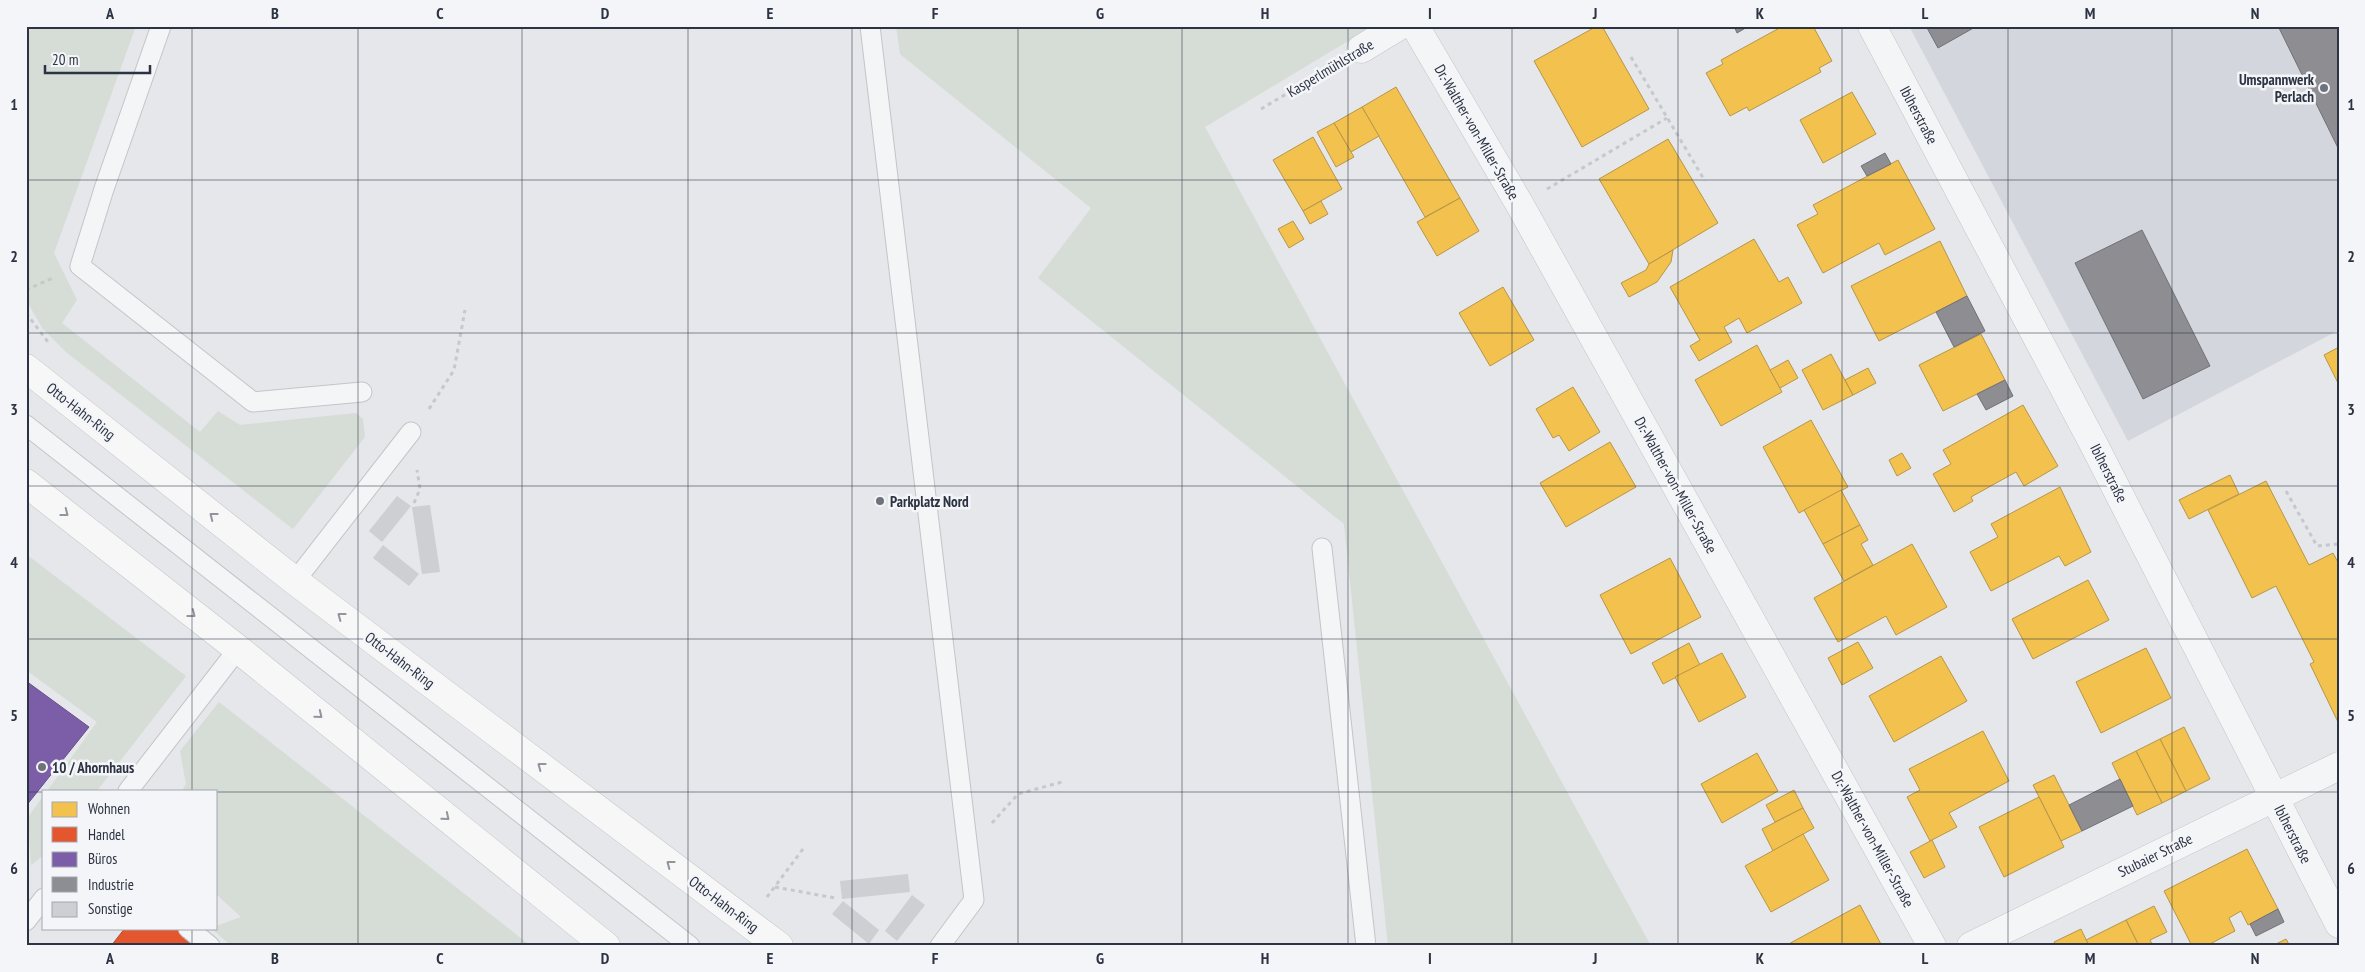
<svg xmlns="http://www.w3.org/2000/svg" width="2365" height="972" viewBox="0 0 2365 972" font-family="'PT Sans Narrow',sans-serif">
	<rect width="100%" height="100%" fill="#e5e7ea"/>
	<path fill="#d4d6dd" d="M 1909,26 L 2339,26 L 2339,330 L 2128,441 Z"/>
	<g fill="#d5ddd6">
		<path d="M 32,26 L 136,26 L 54,253 L 77,300 L 62,323 L 200,432 L 218,411 L 240,425 L 356,413 L 363,419 L 365,437 L 293,529 L 66,352 L 43,329 L 26,300 L 26,36 Z"/>
		<path d="M 896,26 L 1373,26 L 1205,127 L 1651,946 L 1388,946 L 1344,524 L 1038,278 L 1091,208 L 900,54 Z"/>
		<path d="M 26,554 L 186,676 L 97,791 L 47,791 L 97,722 L 26,670 Z"/>
		<path d="M 219,702 L 531,946 L 231,946 L 211,928 L 216,928 L 216,926 L 241,917 L 216,894 L 216,791 L 182,791 L 186,784 L 180,751 Z"/>
		<path d="M 44,795 L 44,855 L 31,865 L 28,817 Z"/>
	</g>
	<g fill="#f2c14e" stroke="#b7964a">
		<path d="M 1597,26 L 1602,26 L 1649,109 L 1582,147 L 1534,61 Z"/>
		<path d="M 1783,26 L 1813,26 L 1832,61 L 1819,68 L 1821,72 L 1749,111 L 1747,107 L 1730,116 L 1706,73 L 1723,64 L 1721,60 Z"/>
		<path d="M 1396,87 L 1460,198 L 1425,217 L 1362,107 Z"/>
		<path d="M 1852,92 L 1876,134 L 1823,163 L 1800,120 Z"/>
		<path d="M 1362,107 L 1379,136 L 1351,152 L 1334,123 Z"/>
		<path d="M 1334,123 L 1354,157 L 1336,167 L 1317,132 Z"/>
		<path d="M 1313,137 L 1342,189 L 1303,211 L 1273,160 Z"/>
		<path d="M 1668,139 L 1718,223 L 1649,264 L 1599,179 Z"/>
		<path d="M 1898,160 L 1935,229 L 1885,255 L 1879,243 L 1823,273 L 1797,225 L 1818,214 L 1813,205 Z"/>
		<path d="M 1460,198 L 1479,231 L 1437,256 L 1417,222 Z"/>
		<path d="M 1321,201 L 1328,214 L 1310,224 L 1303,211 Z"/>
		<path d="M 1293,221 L 1304,239 L 1289,248 L 1278,229 Z"/>
		<path d="M 1754,239 L 1779,282 L 1788,277 L 1802,303 L 1747,333 L 1739,318 L 1724,327 L 1732,342 L 1699,361 L 1690,346 L 1700,340 L 1670,287 Z"/>
		<path d="M 1940,241 L 1967,296 L 1879,341 L 1851,286 Z"/>
		<path d="M 1673,250 L 1671,262 L 1657,282 L 1629,297 L 1621,283 L 1646,270 L 1649,264 Z"/>
		<path d="M 1503,287 L 1534,340 L 1490,366 L 1459,313 Z"/>
		<path d="M 1981,334 L 2005,380 L 1943,411 L 1919,365 Z"/>
		<path d="M 1757,345 L 1782,392 L 1721,426 L 1695,380 Z"/>
		<path d="M 2339,347 L 2339,385 L 2324,355 Z"/>
		<path d="M 1831,354 L 1853,395 L 1823,410 L 1802,370 Z"/>
		<path d="M 1788,360 L 1798,378 L 1780,388 L 1770,370 Z"/>
		<path d="M 1868,368 L 1876,383 L 1853,395 L 1845,380 Z"/>
		<path d="M 1573,387 L 1600,432 L 1569,451 L 1559,435 L 1553,438 L 1536,409 Z"/>
		<path d="M 2023,405 L 2058,466 L 2024,486 L 2016,472 L 1971,497 L 1973,501 L 1954,512 L 1933,474 L 1951,464 L 1943,450 Z"/>
		<path d="M 1811,420 L 1848,487 L 1799,513 L 1763,447 Z"/>
		<path d="M 1610,442 L 1636,487 L 1566,527 L 1540,483 Z"/>
		<path d="M 1902,453 L 1911,468 L 1897,476 L 1889,460 Z"/>
		<path d="M 2230,475 L 2239,494 L 2189,519 L 2179,500 Z"/>
		<path d="M 2266,481 L 2309,565 L 2333,553 L 2339,564 L 2338,722 L 2310,664 L 2314,662 L 2276,586 L 2252,598 L 2208,510 Z"/>
		<path d="M 2060,487 L 2091,552 L 2065,566 L 2059,556 L 1991,591 L 1970,552 L 1998,537 L 1991,524 Z"/>
		<path d="M 1841,490 L 1860,525 L 1823,544 L 1804,510 Z"/>
		<path d="M 1860,525 L 1868,540 L 1861,544 L 1873,565 L 1844,581 L 1823,544 Z"/>
		<path d="M 1912,544 L 1947,607 L 1896,635 L 1886,616 L 1838,642 L 1814,598 Z"/>
		<path d="M 1670,558 L 1701,617 L 1631,654 L 1600,595 Z"/>
		<path d="M 2088,580 L 2109,620 L 2033,659 L 2012,619 Z"/>
		<path d="M 1858,642 L 1873,668 L 1842,685 L 1828,658 Z"/>
		<path d="M 1689,643 L 1700,665 L 1663,684 L 1652,663 Z"/>
		<path d="M 2146,648 L 2171,698 L 2101,733 L 2076,682 Z"/>
		<path d="M 1722,653 L 1746,697 L 1699,722 L 1675,677 Z"/>
		<path d="M 1941,656 L 1967,701 L 1894,742 L 1869,696 Z"/>
		<path d="M 2184,727 L 2210,779 L 2186,791 L 2160,739 Z"/>
		<path d="M 1983,731 L 2009,781 L 1949,813 L 1957,827 L 1930,841 L 1907,797 L 1920,790 L 1909,769 Z"/>
		<path d="M 2160,739 L 2186,791 L 2162,803 L 2136,751 Z"/>
		<path d="M 2136,751 L 2162,803 L 2137,815 L 2112,763 Z"/>
		<path d="M 1757,753 L 1778,791 L 1722,823 L 1701,784 Z"/>
		<path d="M 2054,775 L 2082,831 L 2061,841 L 2033,785 Z"/>
		<path d="M 1794,790 L 1803,808 L 1775,822 L 1766,805 Z"/>
		<path d="M 2039,797 L 2064,847 L 2004,877 L 1979,827 Z"/>
		<path d="M 1803,808 L 1814,828 L 1773,851 L 1762,829 Z"/>
		<path d="M 1803,834 L 1829,880 L 1771,912 L 1745,866 Z"/>
		<path d="M 1932,840 L 1945,867 L 1924,878 L 1910,852 Z"/>
		<path d="M 2247,849 L 2278,909 L 2248,925 L 2241,911 L 2229,918 L 2235,931 L 2206,946 L 2192,946 L 2164,891 Z"/>
		<path d="M 1860,905 L 1882,946 L 1785,946 Z"/>
		<path d="M 2154,906 L 2167,932 L 2150,940 L 2153,946 L 2139,946 L 2126,920 Z"/>
		<path d="M 2126,920 L 2139,946 L 2089,946 L 2086,940 Z"/>
		<path d="M 2081,929 L 2089,946 L 2056,946 L 2054,942 Z"/>
		<path d="M 2286,939 L 2290,946 L 2272,946 Z"/>
	</g>
	<path fill="#e4572e" stroke="#ad4c34" d="M 125,928 L 179,928 L 201,946 L 111,946 Z"/>
	<path fill="#7b5ea7" stroke="#635189" d="M 26,681 L 89,727 L 26,806 Z"/>
	<g fill="#8d8d92" stroke="#70727a">
		<path d="M 1734,26 L 1749,26 L 1737,33 Z"/>
		<path d="M 1926,26 L 1977,26 L 1938,48 Z"/>
		<path d="M 2278,26 L 2339,26 L 2339,150 Z"/>
		<path d="M 1885,153 L 1891,164 L 1867,176 L 1861,166 Z"/>
		<path d="M 2142,230 L 2210,366 L 2143,399 L 2075,263 Z"/>
		<path d="M 1967,296 L 1985,331 L 1954,347 L 1936,312 Z"/>
		<path d="M 2005,380 L 2013,396 L 1986,410 L 1977,394 Z"/>
		<path d="M 2120,779 L 2133,806 L 2082,831 L 2069,805 Z"/>
		<path d="M 2278,909 L 2284,922 L 2256,936 L 2250,924 Z"/>
	</g>
	<g fill="#cdcfd2">
		<path d="M 397,496 L 411,506 L 382,542 L 369,531 Z"/>
		<path d="M 430,505 L 440,572 L 422,574 L 412,507 Z"/>
		<path d="M 383,545 L 419,574 L 409,586 L 373,558 Z"/>
		<path d="M 908,874 L 910,892 L 842,899 L 840,881 Z"/>
		<path d="M 912,895 L 925,905 L 897,941 L 885,931 Z"/>
		<path d="M 843,901 L 879,930 L 869,944 L 832,914 Z"/>
	</g>
	<g fill="none" stroke-linecap="round" stroke-linejoin="round">
		<g stroke="#c3c5c8" stroke-width="21">
			<g id="lane">
				<path d="M 161,26 L 104,189 L 80,266 L 253,402 L 362,392"/>
				<path d="M 870,26 L 974,900 L 940,946"/>
				<path d="M 26,425 L 690,946"/>
				<path d="M 1322,548 L 1366,946"/>
				<path d="M 295,581 L 411,432"/>
				<path d="M 128,791 L 238,649"/>
				<path d="M 26,921 L 44,898"/>
				<path d="M 188,928 L 210,946"/>
			</g>
		</g>
		<g stroke="#c3c5c8" stroke-width="29">
			<g id="street">
				<path d="M 1415,26 L 1520,205 L 1932,946"/>
				<path d="M 1872,26 L 2093,443 L 2339,924"/>
				<path d="M 1361,49 L 1399,26"/>
				<path d="M 1971,946 L 2339,766"/>
			</g>
		</g>
		<g stroke="#c3c5c8" stroke-width="29">
			<g id="secondary">
				<path d="M 26,368 L 295,581 L 779,946"/>
				<path d="M 26,483 L 238,649 L 606,946"/>
			</g>
		</g>
		<g stroke="#c6c8cb" stroke-width="3" stroke-dasharray="4 4" stroke-linecap="butt">
			<path d="M 1631,57 L 1705,181"/>
			<path d="M 1261,109 L 1333,66"/>
			<path d="M 1547,189 L 1667,118"/>
			<path d="M 26,290 L 55,277"/>
			<path d="M 26,313 L 48,342"/>
			<path d="M 429,409 L 454,370 L 465,310"/>
			<path d="M 2286,491 L 2317,546 L 2339,544"/>
			<path d="M 414,503 L 420,489 L 417,470"/>
			<path d="M 992,823 L 1018,794 L 1062,782"/>
			<path d="M 775,887 L 835,898"/>
			<path d="M 767,897 L 803,849"/>
		</g>
		<use href="#lane" stroke="#f4f5f6" stroke-width="19"/>
		<use href="#street" stroke="#f4f5f6" stroke-width="28"/>
		<use href="#secondary" stroke="#f7f7f8" stroke-width="28"/>
	</g>
	<defs><path id="oneway-chevron" d="M-2-3.5L2.5 0L-2 3.5" fill="none" stroke-width="1.6" stroke-linecap="round" stroke-linejoin="round" transform="scale(1.25)"/></defs>
	<g stroke="#92959d">
		<use href="#oneway-chevron" transform="translate(65 513) rotate(38)"/>
		<use href="#oneway-chevron" transform="translate(213 516) rotate(-142)"/>
		<use href="#oneway-chevron" transform="translate(192 614) rotate(38)"/>
		<use href="#oneway-chevron" transform="translate(341 616) rotate(-143)"/>
		<use href="#oneway-chevron" transform="translate(319 715) rotate(39)"/>
		<use href="#oneway-chevron" transform="translate(541 766) rotate(-143)"/>
		<use href="#oneway-chevron" transform="translate(446 817) rotate(39)"/>
		<use href="#oneway-chevron" transform="translate(670 864) rotate(-143)"/>
	</g>
	<path fill="none" stroke="#2c3342" stroke-width="1" stroke-opacity="0.55" d="M 192,26 L 192,791M 358,26 L 358,946M 522,26 L 522,946M 688,26 L 688,946M 852,26 L 852,946M 1018,26 L 1018,946M 1182,26 L 1182,946M 1348,26 L 1348,946M 1512,26 L 1512,946M 1678,26 L 1678,946M 1842,26 L 1842,946M 2008,26 L 2008,946M 2172,26 L 2172,946M 26,180 L 2339,180M 26,333 L 2339,333M 26,486 L 2339,486M 26,639 L 2339,639M 26,792 L 44,792M 216,792 L 2339,792M 192,928 L 192,946"/>
	<g fill="#6d727d" stroke="#f4f5f8" stroke-width="2">
		<circle cx="2324" cy="88" r="5"/>
		<circle cx="880" cy="501" r="5"/>
		<circle cx="42" cy="767" r="5"/>
	</g>
	<g text-anchor="middle" dominant-baseline="central" stroke-width="5" stroke-linejoin="round" paint-order="stroke">
		<g font-size="15" fill="#2c3342" stroke="#f4f5f8">
			<text transform="translate(1330 68) rotate(-31)">Kasperlmühlstraße</text>
			<text transform="translate(1919 115) rotate(62)">Iblherstraße</text>
			<text transform="translate(1477 132) rotate(60)">Dr.-Walther-von-Miller-Straße</text>
			<text transform="translate(81 411) rotate(38)">Otto-Hahn-Ring</text>
			<text transform="translate(2109 473) rotate(63)">Iblherstraße</text>
			<text transform="translate(1676 485) rotate(61)">Dr.-Walther-von-Miller-Straße</text>
			<text transform="translate(400 660) rotate(37)">Otto-Hahn-Ring</text>
			<text transform="translate(2293 834) rotate(63)">Iblherstraße</text>
			<text transform="translate(1873 839) rotate(61)">Dr.-Walther-von-Miller-Straße</text>
			<text transform="translate(2155 855) rotate(-26)">Stubaier Straße</text>
			<text transform="translate(724 904) rotate(37)">Otto-Hahn-Ring</text>
		</g>
		<g font-size="15" font-weight="bold" fill="#2c3342" stroke="#f4f5f8" text-anchor="start">
			<text x="2314" y="79" text-anchor="end">Umspannwerk<tspan x="2314" dy="17">Perlach</tspan></text>
			<text x="890" y="501">Parkplatz Nord</text>
			<text x="52" y="767">10 / Ahornhaus</text>
		</g>
	</g>
	<rect width="2365" height="972" fill="none" stroke="#f4f5f8" stroke-width="55"/>
	<rect x="42" y="790" width="175" height="140" fill="#f4f5f8" stroke="#a4a7af"/>
	<rect x="52" y="802" width="25" height="15" fill="#f2c14e" stroke="#a4a7af"/>
	<text x="88" y="814" font-size="15" fill="#2c3342">Wohnen</text>
	<rect x="52" y="827" width="25" height="15" fill="#e4572e" stroke="#a4a7af"/>
	<text x="88" y="840" font-size="15" fill="#2c3342">Handel</text>
	<rect x="52" y="852" width="25" height="15" fill="#7b5ea7" stroke="#a4a7af"/>
	<text x="88" y="864" font-size="15" fill="#2c3342">Büros</text>
	<rect x="52" y="877" width="25" height="15" fill="#8d8d92" stroke="#a4a7af"/>
	<text x="88" y="890" font-size="15" fill="#2c3342">Industrie</text>
	<rect x="52" y="902" width="25" height="15" fill="#cdcfd2" stroke="#a4a7af"/>
	<text x="88" y="914" font-size="15" fill="#2c3342">Sonstige</text>
	<path d="M45 65v8h105v-8" fill="none" stroke="#2c3342" stroke-width="2.5"/>
	<text x="52" y="65" font-size="15" fill="#2c3342" stroke="#f4f5f8" stroke-width="4" paint-order="stroke">20 m</text>
	<rect x="28" y="28" width="2310" height="916" fill="none" stroke="#2c3342" stroke-width="2"/>
	<g font-size="16" text-anchor="middle" font-weight="bold" fill="#2c3342">
		<text x="110" y="19">A</text>
		<text x="275" y="19">B</text>
		<text x="440" y="19">C</text>
		<text x="605" y="19">D</text>
		<text x="770" y="19">E</text>
		<text x="935" y="19">F</text>
		<text x="1100" y="19">G</text>
		<text x="1265" y="19">H</text>
		<text x="1430" y="19">I</text>
		<text x="1595" y="19">J</text>
		<text x="1760" y="19">K</text>
		<text x="1925" y="19">L</text>
		<text x="2090" y="19">M</text>
		<text x="2255" y="19">N</text>
		<text x="14" y="110">1</text>
		<text x="2351" y="110">1</text>
		<text x="14" y="262">2</text>
		<text x="2351" y="262">2</text>
		<text x="14" y="415">3</text>
		<text x="2351" y="415">3</text>
		<text x="14" y="568">4</text>
		<text x="2351" y="568">4</text>
		<text x="14" y="721">5</text>
		<text x="2351" y="721">5</text>
		<text x="14" y="874">6</text>
		<text x="2351" y="874">6</text>
		<text x="110" y="964">A</text>
		<text x="275" y="964">B</text>
		<text x="440" y="964">C</text>
		<text x="605" y="964">D</text>
		<text x="770" y="964">E</text>
		<text x="935" y="964">F</text>
		<text x="1100" y="964">G</text>
		<text x="1265" y="964">H</text>
		<text x="1430" y="964">I</text>
		<text x="1595" y="964">J</text>
		<text x="1760" y="964">K</text>
		<text x="1925" y="964">L</text>
		<text x="2090" y="964">M</text>
		<text x="2255" y="964">N</text>
	</g>
</svg>
